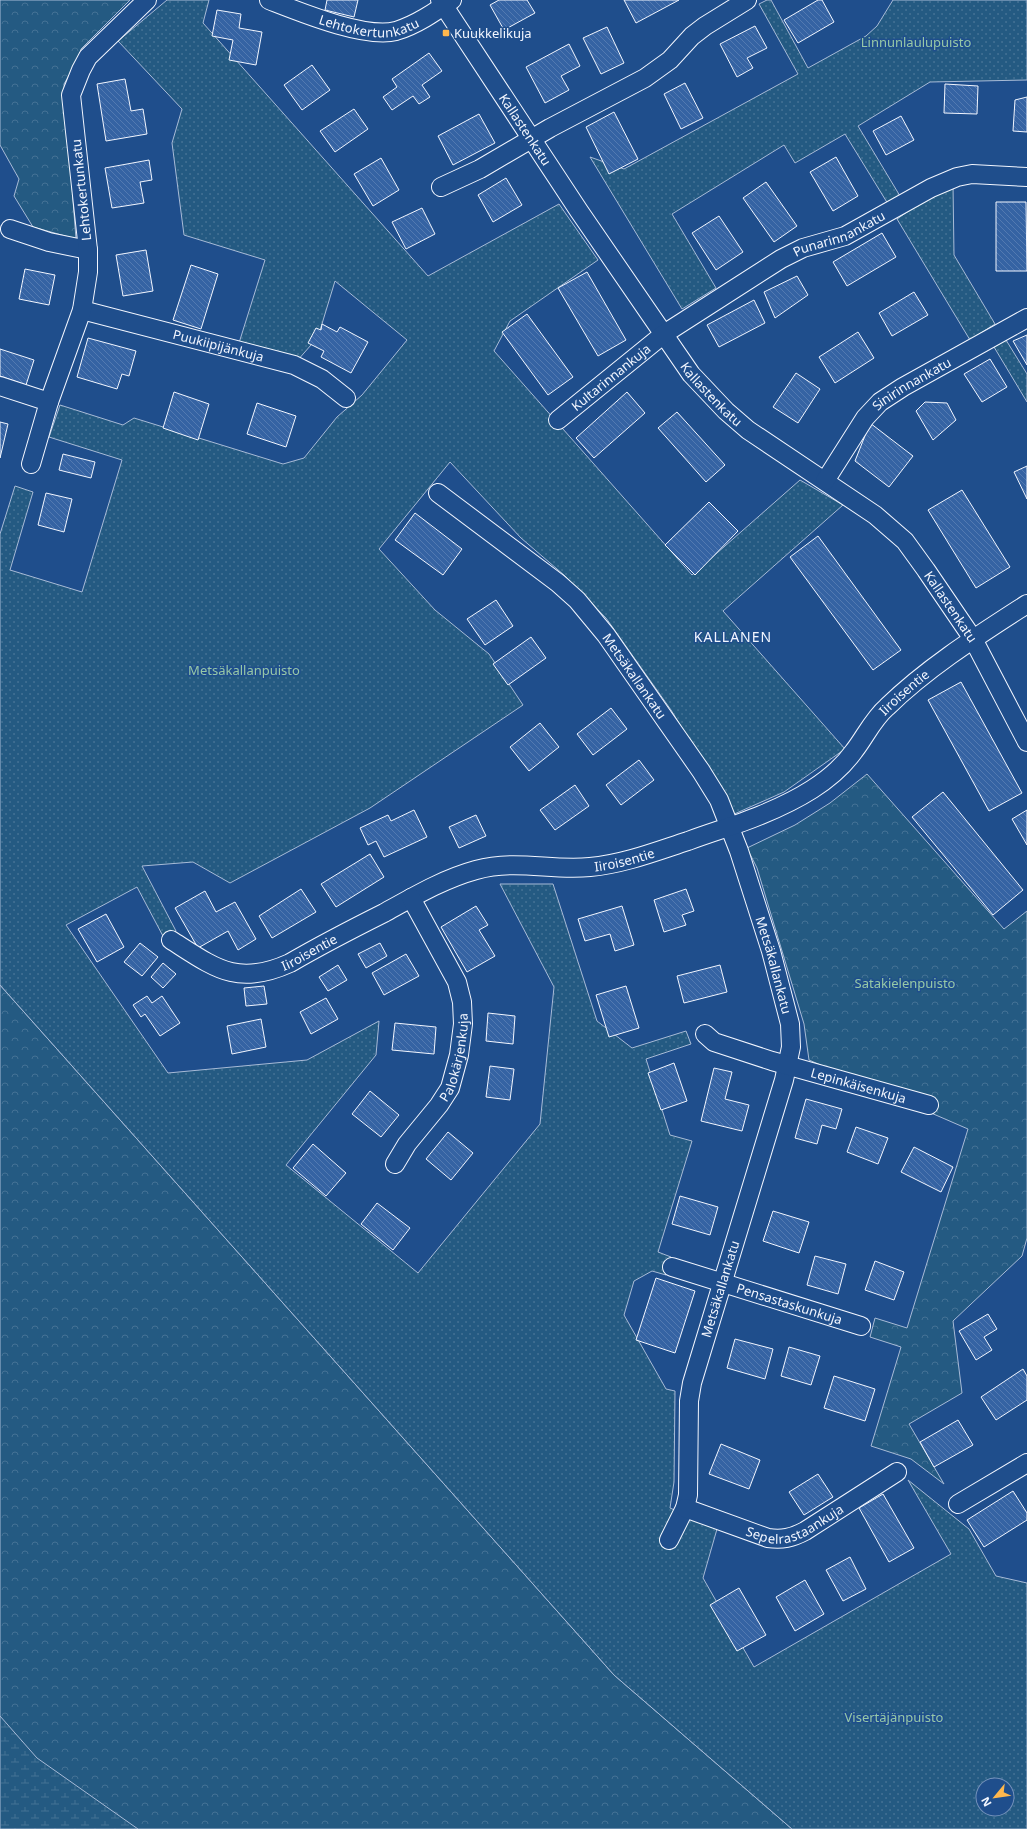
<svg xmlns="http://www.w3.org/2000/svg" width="1027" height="1829" viewBox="0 0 1027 1829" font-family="'Noto Sans',sans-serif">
	<defs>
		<pattern id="forest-crowns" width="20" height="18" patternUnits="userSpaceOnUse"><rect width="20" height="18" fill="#245a82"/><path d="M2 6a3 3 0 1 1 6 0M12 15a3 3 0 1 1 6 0" fill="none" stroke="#447295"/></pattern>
		<pattern id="wetland-marsh" width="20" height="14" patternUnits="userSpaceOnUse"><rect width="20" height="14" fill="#245a82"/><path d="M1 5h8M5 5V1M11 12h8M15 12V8" fill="none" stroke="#447295"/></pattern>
		<pattern id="park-dots" width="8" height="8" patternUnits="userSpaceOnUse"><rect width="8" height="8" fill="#245a82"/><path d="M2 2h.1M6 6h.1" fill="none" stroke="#447295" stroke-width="1.8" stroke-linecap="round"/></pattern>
		<pattern id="building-back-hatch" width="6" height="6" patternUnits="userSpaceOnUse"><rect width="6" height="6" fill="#3563a3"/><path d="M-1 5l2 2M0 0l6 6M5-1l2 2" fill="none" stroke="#537ab1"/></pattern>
	</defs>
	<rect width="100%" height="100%" fill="#1f4e8c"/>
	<g fill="url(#forest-crowns)" stroke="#a8bbd7">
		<path d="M 0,0 L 130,0 L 81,49 L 78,60 L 64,84 L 76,239 L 33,227 L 14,196 L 19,179 L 0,145 Z"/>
		<path d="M 867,774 L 1004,929 L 1027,911 L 1027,1238 L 1022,1256 L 953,1321 L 962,1393 L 909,1424 L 944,1484 L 911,1459 L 871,1446 L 901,1347 L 870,1337 L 875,1318 L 907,1328 L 968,1129 L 809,1060 L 804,1024 L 757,868 L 747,848 L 795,825 L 830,803 Z"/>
		<path d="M 0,985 L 614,1675 L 792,1829 L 0,1829 Z"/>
	</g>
	<path fill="url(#wetland-marsh)" stroke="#a8bbd7" d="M 0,1716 L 37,1758 L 138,1829 L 0,1829 Z"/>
	<g fill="url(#park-dots)" stroke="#a8bbd7" fill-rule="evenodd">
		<path d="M 167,0 L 209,0 L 203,23 L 428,276 L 559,204 L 598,260 L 510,321 L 494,351 L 692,575 L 800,480 L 843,505 L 723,611 L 845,749 L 784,792 L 732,815 L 725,799 L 671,710 L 606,618 L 564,575 L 521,538 L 450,462 L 379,549 L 435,610 L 489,654 L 523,705 L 370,808 L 230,883 L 193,862 L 142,866 L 176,931 L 164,938 L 137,887 L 66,925 L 168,1073 L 307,1060 L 379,1021 L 376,1055 L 286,1165 L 418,1273 L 540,1124 L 554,987 L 500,884 L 553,884 L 597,1021 L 632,1048 L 686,1031 L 691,1044 L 646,1059 L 670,1135 L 692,1141 L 658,1252 L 671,1257 L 666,1275 L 652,1271 L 634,1281 L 624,1315 L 666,1389 L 675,1391 L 674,1482 L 670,1508 L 717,1529 L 703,1578 L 754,1667 L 951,1554 L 908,1480 L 969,1529 L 996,1576 L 1027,1583 L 1027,1829 L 792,1829 L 614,1675 L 0,985 L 0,534 L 15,486 L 33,492 L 10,570 L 82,592 L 122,460 L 49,437 L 60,405 L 123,425 L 134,418 L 283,464 L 304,458 L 337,417 L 362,395 L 407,340 L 335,281 L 318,337 L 297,361 L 239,343 L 265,260 L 184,235 L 172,143 L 182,109 L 118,41 ZM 983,1785 L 1007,1785 L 1007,1809 L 983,1809 Z"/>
		<path d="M 767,0 L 771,0 L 808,68 L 866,36 L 877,26 L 893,0 L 1027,0 L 1027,80 L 930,82 L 858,126 L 900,196 L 888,204 L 845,134 L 795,163 L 784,145 L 672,214 L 716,288 L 682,309 L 590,157 L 624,169 L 798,74 L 759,4 Z"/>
		<path d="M 953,185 L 954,255 L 995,324 L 970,340 L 897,219 L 936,192 Z"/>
		<path d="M 1006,340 L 1027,374 L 1027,402 L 994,347 Z"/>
	</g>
	<g fill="url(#building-back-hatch)" stroke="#f2f6ff">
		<path d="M 327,0 L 358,0 L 354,17 L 325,10 Z"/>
		<path d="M 499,0 L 527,0 L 535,13 L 504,30 L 490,5 Z"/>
		<path d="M 624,0 L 679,0 L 636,23 Z"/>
		<path d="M 818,0 L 822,0 L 834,22 L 798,43 L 784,20 Z"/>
		<path d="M 217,10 L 241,14 L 239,28 L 262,32 L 256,65 L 229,60 L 233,40 L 212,36 Z"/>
		<path d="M 755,26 L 767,48 L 747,58 L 753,68 L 737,77 L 720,44 Z"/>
		<path d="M 607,27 L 624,63 L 601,74 L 583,38 Z"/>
		<path d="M 569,44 L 580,66 L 561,76 L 569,90 L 545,103 L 526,67 Z"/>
		<path d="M 429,53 L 442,71 L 422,85 L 430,97 L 419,104 L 413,96 L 392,110 L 383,97 L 397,87 L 392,79 Z"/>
		<path d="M 312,65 L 330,90 L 302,110 L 284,85 Z"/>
		<path d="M 125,79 L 131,111 L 143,109 L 147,134 L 106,141 L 97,84 Z"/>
		<path d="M 685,83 L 703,118 L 681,129 L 664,94 Z"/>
		<path d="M 945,84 L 978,86 L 977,114 L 944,113 Z"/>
		<path d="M 1027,97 L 1027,132 L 1013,131 L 1015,100 Z"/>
		<path d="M 354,109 L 368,129 L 335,152 L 320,131 Z"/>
		<path d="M 614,112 L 638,159 L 609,174 L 586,127 Z"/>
		<path d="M 479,114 L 495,143 L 453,165 L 438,136 Z"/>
		<path d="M 901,116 L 914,140 L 886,155 L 873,131 Z"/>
		<path d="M 836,157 L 858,196 L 833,211 L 810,172 Z"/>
		<path d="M 381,158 L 399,190 L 373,206 L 354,174 Z"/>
		<path d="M 149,160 L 152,180 L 140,182 L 144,203 L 112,208 L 105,168 Z"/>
		<path d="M 506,178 L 522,205 L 493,222 L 478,195 Z"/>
		<path d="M 766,182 L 797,226 L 774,242 L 743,198 Z"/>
		<path d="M 996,202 L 1026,202 L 1027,271 L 996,271 Z"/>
		<path d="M 422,208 L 435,234 L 406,249 L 392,222 Z"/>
		<path d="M 719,216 L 743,252 L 716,270 L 692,233 Z"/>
		<path d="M 882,233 L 896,257 L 847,286 L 833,262 Z"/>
		<path d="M 146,250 L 153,291 L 123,296 L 116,255 Z"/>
		<path d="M 191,265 L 218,274 L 201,329 L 173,320 Z"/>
		<path d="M 25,269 L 55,275 L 49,305 L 19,299 Z"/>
		<path d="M 587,272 L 626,340 L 598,356 L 558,288 Z"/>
		<path d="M 797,276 L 808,295 L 775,318 L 764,292 Z"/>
		<path d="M 914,292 L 928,315 L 892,336 L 879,313 Z"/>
		<path d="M 754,300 L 765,323 L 719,347 L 707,325 Z"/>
		<path d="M 527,314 L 573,377 L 548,395 L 502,332 Z"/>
		<path d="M 322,324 L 337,332 L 340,327 L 368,342 L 351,373 L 321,357 L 324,351 L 308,343 L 316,328 L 321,330 Z"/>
		<path d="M 858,332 L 874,358 L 835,383 L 819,357 Z"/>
		<path d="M 1027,335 L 1027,365 L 1013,341 Z"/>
		<path d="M 88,338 L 136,351 L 129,376 L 122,374 L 117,389 L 77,377 Z"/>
		<path d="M 0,349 L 34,360 L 26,385 L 0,376 Z"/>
		<path d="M 990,359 L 1007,387 L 982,402 L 964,374 Z"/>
		<path d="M 796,373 L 820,389 L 798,423 L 773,407 Z"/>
		<path d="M 174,392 L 209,404 L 198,440 L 163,428 Z"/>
		<path d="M 627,392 L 645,413 L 594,458 L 576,438 Z"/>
		<path d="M 925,402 L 947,403 L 956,420 L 933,440 L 916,411 Z"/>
		<path d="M 257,403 L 296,416 L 286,447 L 247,434 Z"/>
		<path d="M 677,412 L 725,465 L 706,482 L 658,428 Z"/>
		<path d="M 0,422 L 8,424 L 0,458 Z"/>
		<path d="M 870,423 L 913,456 L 889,487 L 855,461 Z"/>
		<path d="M 63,454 L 95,462 L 91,478 L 59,470 Z"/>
		<path d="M 1027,466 L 1027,499 L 1014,472 Z"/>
		<path d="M 962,490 L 1010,567 L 976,588 L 928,510 Z"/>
		<path d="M 46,493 L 72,499 L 64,532 L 38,525 Z"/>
		<path d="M 709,502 L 738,531 L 695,575 L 665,545 Z"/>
		<path d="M 415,513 L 462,549 L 443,575 L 395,540 Z"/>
		<path d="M 818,536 L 901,650 L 873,670 L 790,557 Z"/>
		<path d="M 496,600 L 513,626 L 485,645 L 467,619 Z"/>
		<path d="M 531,637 L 546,658 L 508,685 L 493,664 Z"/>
		<path d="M 961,682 L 1022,793 L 989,811 L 928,700 Z"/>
		<path d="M 611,708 L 627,729 L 593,755 L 577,734 Z"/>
		<path d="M 540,723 L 559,747 L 529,771 L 510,747 Z"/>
		<path d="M 639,760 L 654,780 L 621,805 L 606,785 Z"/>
		<path d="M 575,785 L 589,806 L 555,830 L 540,810 Z"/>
		<path d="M 943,792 L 1023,890 L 993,915 L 912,817 Z"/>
		<path d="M 414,810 L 427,837 L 384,857 L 376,841 L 368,845 L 360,828 L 388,815 L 391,821 Z"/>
		<path d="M 1027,810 L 1027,845 L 1012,819 Z"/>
		<path d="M 476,815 L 486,836 L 459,848 L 449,827 Z"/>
		<path d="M 370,854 L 384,877 L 336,907 L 321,884 Z"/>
		<path d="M 301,889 L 316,912 L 272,938 L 259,916 Z"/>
		<path d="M 686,889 L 694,911 L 682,915 L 686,925 L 664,932 L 654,900 Z"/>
		<path d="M 205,891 L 216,912 L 235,902 L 256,939 L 238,950 L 228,931 L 198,948 L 175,908 Z"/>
		<path d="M 476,906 L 488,925 L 479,930 L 495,956 L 467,972 L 441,927 Z"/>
		<path d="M 622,906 L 634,945 L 615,951 L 610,934 L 585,941 L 578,919 Z"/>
		<path d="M 106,914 L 124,947 L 97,962 L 78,929 Z"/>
		<path d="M 140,943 L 158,957 L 142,976 L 124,962 Z"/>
		<path d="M 380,943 L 387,956 L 366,968 L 358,954 Z"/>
		<path d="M 406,954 L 419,976 L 384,995 L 372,973 Z"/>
		<path d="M 163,963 L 176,974 L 163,988 L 151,977 Z"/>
		<path d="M 338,965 L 347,980 L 328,991 L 319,977 Z"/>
		<path d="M 720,965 L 727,992 L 684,1003 L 677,976 Z"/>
		<path d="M 264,986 L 267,1004 L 246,1006 L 244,988 Z"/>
		<path d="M 626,986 L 639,1028 L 609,1037 L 596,995 Z"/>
		<path d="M 147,996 L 152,1003 L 162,996 L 180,1023 L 160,1036 L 145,1014 L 141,1017 L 133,1005 Z"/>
		<path d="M 326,998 L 338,1019 L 311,1034 L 300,1012 Z"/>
		<path d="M 488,1013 L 515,1016 L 513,1044 L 486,1041 Z"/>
		<path d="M 261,1019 L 266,1047 L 232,1054 L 227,1026 Z"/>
		<path d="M 395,1023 L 436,1027 L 434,1054 L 392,1050 Z"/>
		<path d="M 674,1063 L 687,1101 L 661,1110 L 648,1073 Z"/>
		<path d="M 490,1066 L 514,1069 L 510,1100 L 486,1097 Z"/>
		<path d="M 714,1068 L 732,1072 L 725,1099 L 749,1105 L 742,1131 L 701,1121 Z"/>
		<path d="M 370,1091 L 399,1115 L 381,1137 L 352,1114 Z"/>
		<path d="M 806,1099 L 842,1109 L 836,1129 L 822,1125 L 817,1144 L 795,1138 Z"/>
		<path d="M 856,1127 L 888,1138 L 878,1164 L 847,1152 Z"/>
		<path d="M 448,1132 L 473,1153 L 451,1180 L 426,1159 Z"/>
		<path d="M 313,1144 L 346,1173 L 326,1196 L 293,1168 Z"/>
		<path d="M 914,1147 L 953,1167 L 941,1192 L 901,1172 Z"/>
		<path d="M 680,1196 L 718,1207 L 710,1235 L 672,1224 Z"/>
		<path d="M 377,1203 L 410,1228 L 393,1250 L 361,1224 Z"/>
		<path d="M 773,1211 L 809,1222 L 799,1253 L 763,1241 Z"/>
		<path d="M 815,1256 L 846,1264 L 838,1294 L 807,1285 Z"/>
		<path d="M 875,1261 L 904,1272 L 894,1300 L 865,1290 Z"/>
		<path d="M 656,1278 L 695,1291 L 675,1353 L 636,1340 Z"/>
		<path d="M 988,1314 L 997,1329 L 984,1337 L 992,1350 L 976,1360 L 959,1331 Z"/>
		<path d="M 735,1339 L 773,1349 L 765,1379 L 727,1368 Z"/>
		<path d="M 789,1347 L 820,1356 L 811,1385 L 781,1376 Z"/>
		<path d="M 1023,1369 L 1027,1376 L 1027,1400 L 996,1420 L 981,1397 Z"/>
		<path d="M 834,1376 L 875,1389 L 865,1421 L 824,1408 Z"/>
		<path d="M 958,1420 L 973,1445 L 934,1467 L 920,1442 Z"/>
		<path d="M 721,1444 L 760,1460 L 749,1489 L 709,1474 Z"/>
		<path d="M 818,1474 L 833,1497 L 804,1515 L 789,1492 Z"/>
		<path d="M 1013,1491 L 1027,1513 L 1027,1520 L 984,1547 L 967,1520 Z"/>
		<path d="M 883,1494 L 914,1548 L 889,1562 L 859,1508 Z"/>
		<path d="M 850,1557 L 866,1589 L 843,1601 L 826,1570 Z"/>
		<path d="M 805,1580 L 824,1614 L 795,1631 L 776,1597 Z"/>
		<path d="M 739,1588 L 766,1635 L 737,1651 L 710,1605 Z"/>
	</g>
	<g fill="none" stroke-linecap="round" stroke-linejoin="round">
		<g stroke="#f2f6ff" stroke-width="20">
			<g id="minor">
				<path id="s1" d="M 269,0 C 300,12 365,39 396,31 C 416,25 435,12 452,0"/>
				<path id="s2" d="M 440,0 L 579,211 L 691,374 L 726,411 L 748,430 L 875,515 L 905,541 L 926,570 L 973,639 L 1027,742"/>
				<path d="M 441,187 L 480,169 L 550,128 L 645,78 L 670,60 L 692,36 L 705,26 L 747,0"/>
				<path d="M 10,229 L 49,242 L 88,250"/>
				<path id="s3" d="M 82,310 L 294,365 L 322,379 L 346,398"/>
				<path d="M 0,386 L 49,402"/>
				<path id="s4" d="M 558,420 L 664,334 L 781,259 L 803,248 L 845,236 L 931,188 L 957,177 L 972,174 L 1027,177"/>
				<path d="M 31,464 L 49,402 L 82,310 L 88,272 L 88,250 L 71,95 L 81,70 L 88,57 L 147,0"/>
				<path id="s5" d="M 825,481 L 865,418 L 880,402 L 903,387 L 1027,318"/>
				<path id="s6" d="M 438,493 L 558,583 L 577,600 L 606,635 L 701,771 L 719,800 L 739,851 L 771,951 L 790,1024 L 791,1047 L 784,1080 L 692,1383 L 689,1401 L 688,1495 L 685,1508 L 669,1540"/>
				<path id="s7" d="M 171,940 C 215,968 237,987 290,963 C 321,945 352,929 384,913 C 413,897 443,879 476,870 C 516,859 551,871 590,867 C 624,864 657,851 688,841 C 712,832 737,825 761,815 C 795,801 832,782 854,751 C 865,737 873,719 887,707 C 928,667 979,635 1027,604"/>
				<path id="s8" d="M 705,1034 L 714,1042 L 772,1061 L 929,1105"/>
				<path id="s9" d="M 395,1164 L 407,1144 L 439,1105 L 450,1088 L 459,1055 L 463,1024 L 462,1002 L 457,982 L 411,898"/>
				<path id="s10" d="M 672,1267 L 861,1326"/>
				<path d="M 958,1504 L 1027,1463"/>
				<path id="s11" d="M 685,1508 L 768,1538 C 782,1540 792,1538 805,1531 L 897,1472"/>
			</g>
		</g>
		<use href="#minor" stroke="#1f4e8c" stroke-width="18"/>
	</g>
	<rect fill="#ffb74d" stroke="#1f4e8c" stroke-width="1.5" x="442" y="29" width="8" height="8" rx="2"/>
	<g text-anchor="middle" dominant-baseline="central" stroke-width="3" stroke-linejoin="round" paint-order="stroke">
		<g font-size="13" fill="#f2f6ff" stroke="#1f4e8c">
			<text stroke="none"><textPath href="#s1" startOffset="105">Lehtokertunkatu</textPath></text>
			<text stroke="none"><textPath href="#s2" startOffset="155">Kallastenkatu</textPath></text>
			<text transform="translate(81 190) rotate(-96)">Lehtokertunkatu</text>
			<text stroke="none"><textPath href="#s4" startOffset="339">Punarinnankatu</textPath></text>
			<text stroke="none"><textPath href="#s3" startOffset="141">Puukiipijänkuja</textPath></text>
			<text stroke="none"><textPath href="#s4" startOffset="68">Kultarinnankuja</textPath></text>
			<text stroke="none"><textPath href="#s5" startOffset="133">Sinirinnankatu</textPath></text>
			<text stroke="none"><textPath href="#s2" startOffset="479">Kallastenkatu</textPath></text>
			<text stroke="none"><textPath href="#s2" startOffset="803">Kallastenkatu</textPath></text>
			<text stroke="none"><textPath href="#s6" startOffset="271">Metsäkallankatu</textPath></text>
			<text stroke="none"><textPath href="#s7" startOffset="823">Iiroisentie</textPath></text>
			<text stroke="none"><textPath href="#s7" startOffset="487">Iiroisentie</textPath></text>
			<text stroke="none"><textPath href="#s7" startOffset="151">Iiroisentie</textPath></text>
			<text stroke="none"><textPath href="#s6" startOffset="595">Metsäkallankatu</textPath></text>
			<text stroke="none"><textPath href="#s9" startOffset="125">Palokärjenkuja</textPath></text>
			<text stroke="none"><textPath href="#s8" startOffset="163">Lepinkäisenkuja</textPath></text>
			<text transform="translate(720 1289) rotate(-73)">Metsäkallankatu</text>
			<text stroke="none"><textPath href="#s10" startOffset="123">Pensastaskunkuja</textPath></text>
			<text stroke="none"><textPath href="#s11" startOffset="118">Sepelrastaankuja</textPath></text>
		</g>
		<g font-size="13" fill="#f2f6ff" stroke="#1f4e8c" text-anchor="start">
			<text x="454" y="33">Kuukkelikuja</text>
		</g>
		<g font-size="13" fill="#97c8a6" stroke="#1f4e8c">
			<text x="916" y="42">Linnunlaulupuisto</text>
			<text x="244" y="670">Metsäkallanpuisto</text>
			<text x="905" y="983">Satakielenpuisto</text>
			<text x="894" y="1717">Visertäjänpuisto</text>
		</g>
		<g font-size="14" letter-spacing="1" fill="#f2f6ff" stroke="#1f4e8c">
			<text x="733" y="636">KALLANEN</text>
		</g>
	</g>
	<g transform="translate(995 1797) rotate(241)"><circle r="19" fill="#1f4e8c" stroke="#7391ba"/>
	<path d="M0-3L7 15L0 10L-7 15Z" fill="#ffb74d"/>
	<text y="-6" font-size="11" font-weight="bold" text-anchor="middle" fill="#f2f6ff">N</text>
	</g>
</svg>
